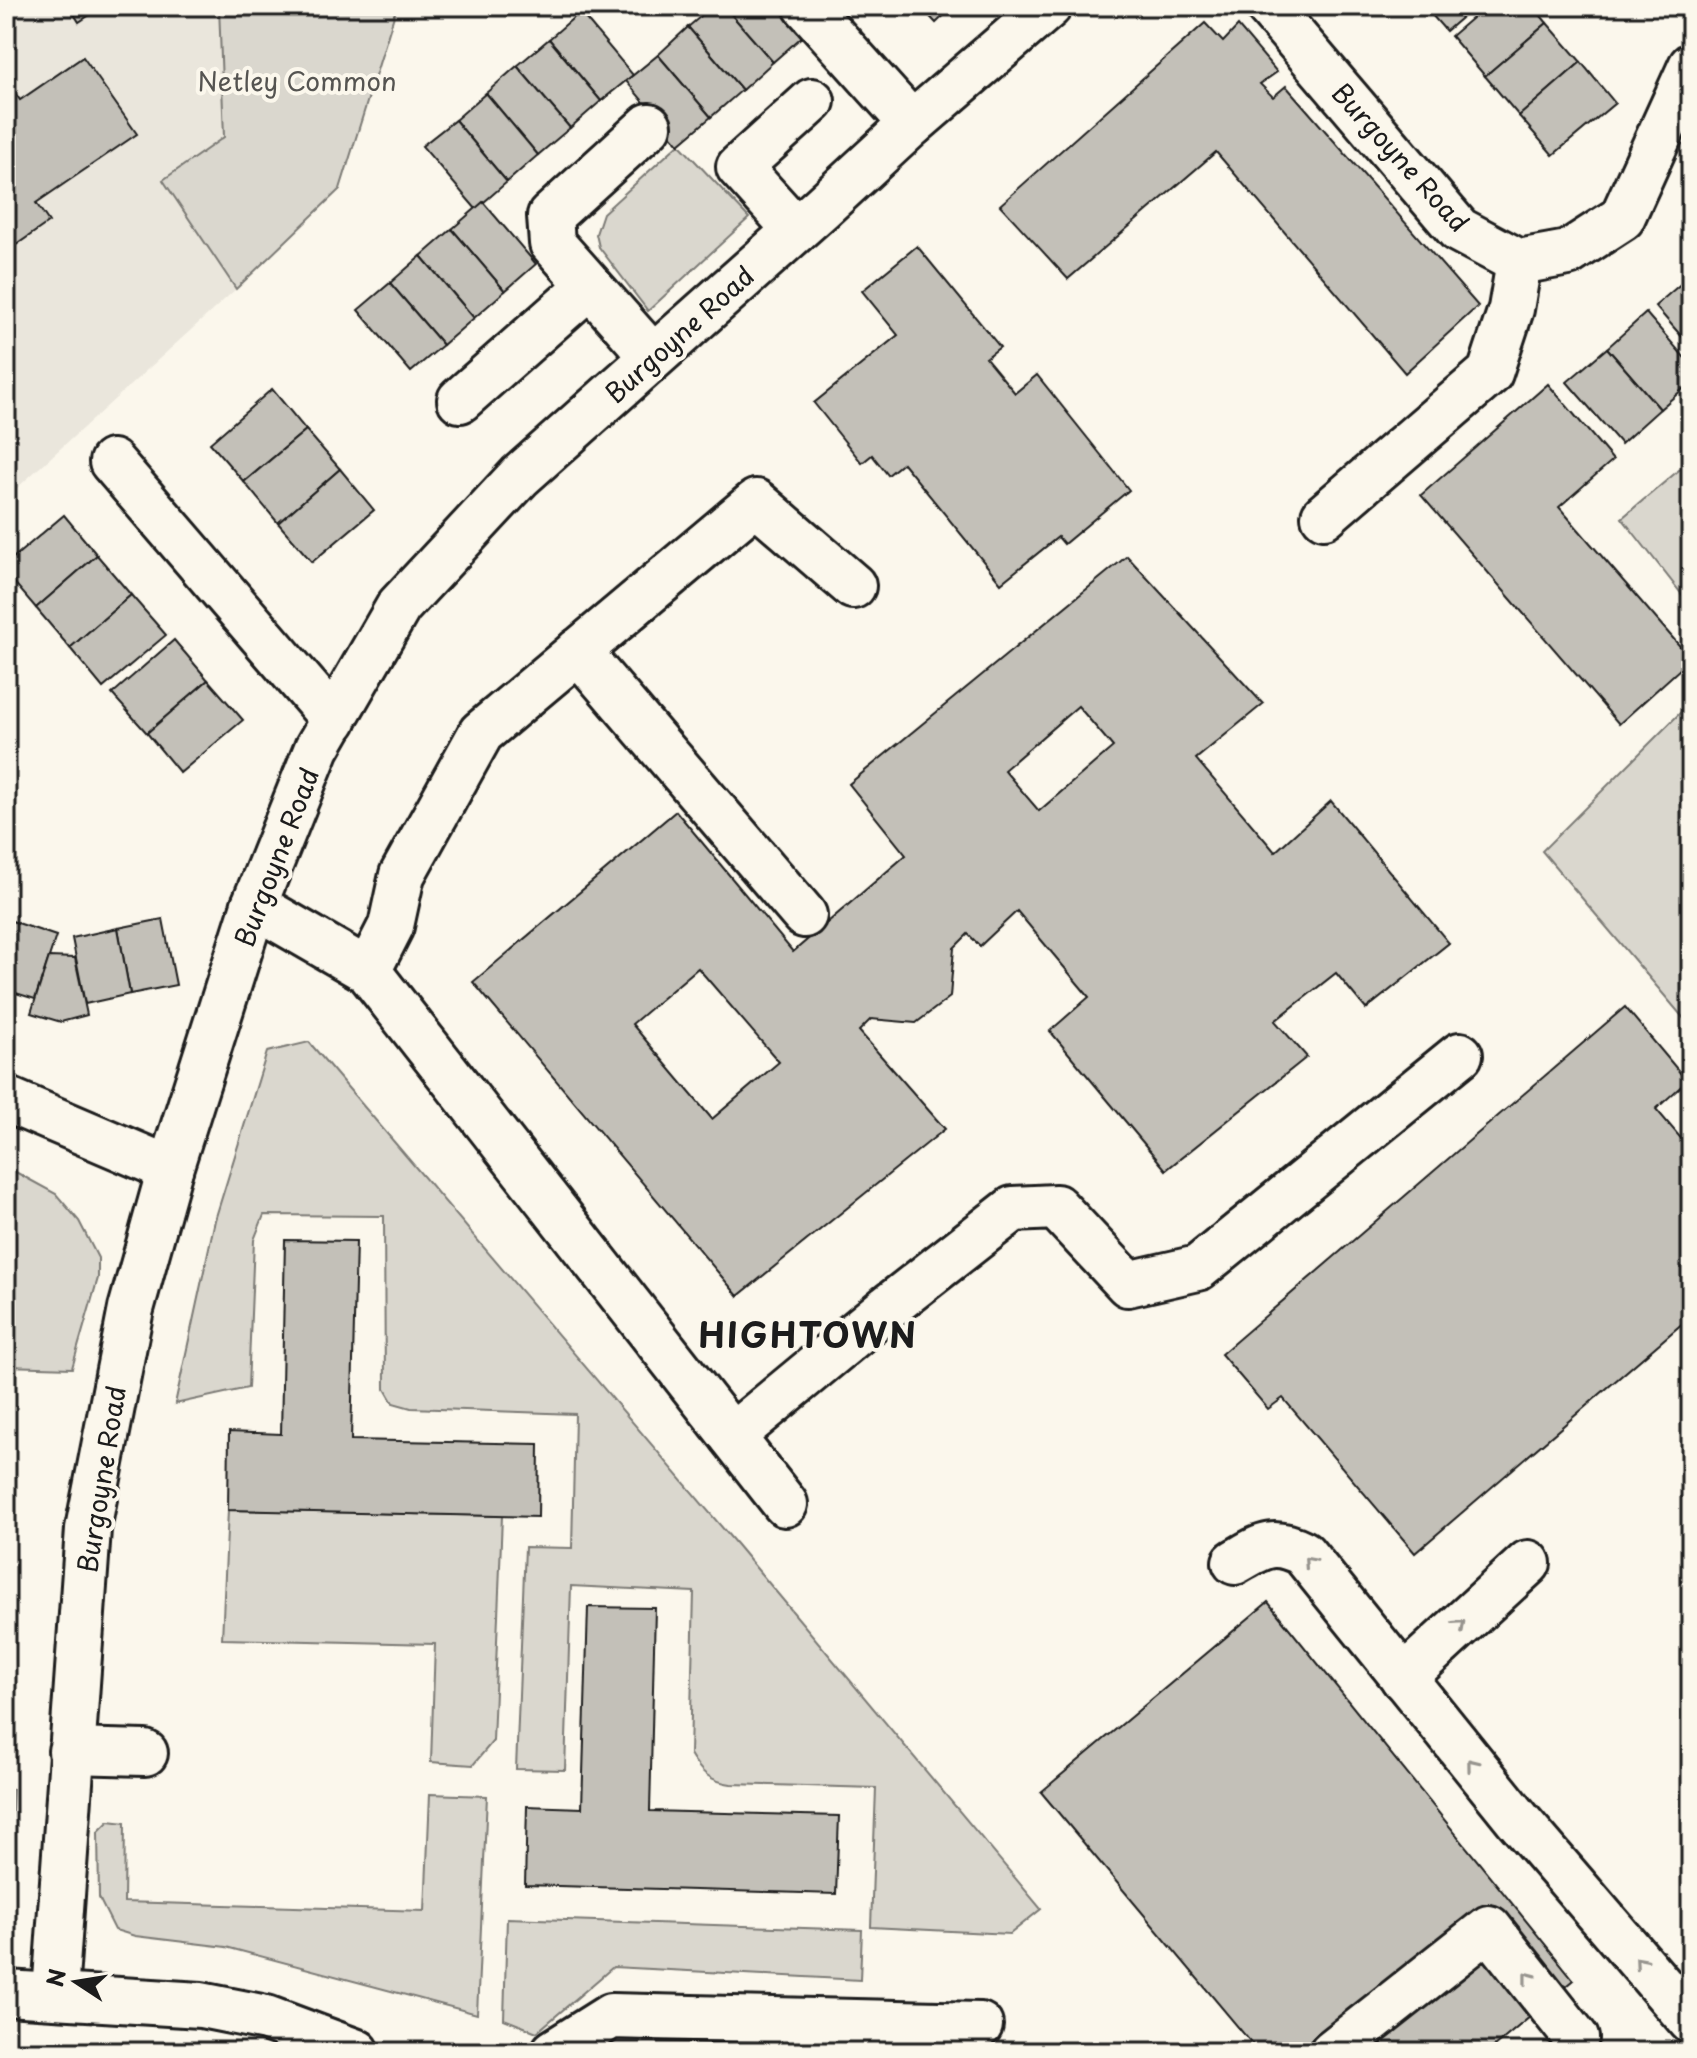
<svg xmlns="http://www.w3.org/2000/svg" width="1697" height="2058" viewBox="0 0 1697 2058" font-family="'Playpen Sans',sans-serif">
	<rect width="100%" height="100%" fill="#fbf7ec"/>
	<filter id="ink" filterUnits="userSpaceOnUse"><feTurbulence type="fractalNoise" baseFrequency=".0125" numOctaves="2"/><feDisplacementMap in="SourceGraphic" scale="16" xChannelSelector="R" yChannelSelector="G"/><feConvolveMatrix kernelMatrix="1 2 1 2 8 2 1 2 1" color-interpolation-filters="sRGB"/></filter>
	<g filter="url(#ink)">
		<path fill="#eae6dc" d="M 6,6 L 219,6 L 224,137 L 163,180 L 236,289 L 6,498 Z"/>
		<g fill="#dad7ce" stroke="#7b7a75" stroke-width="2">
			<path d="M 219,6 L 397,6 L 340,189 L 236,289 L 163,180 L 224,137 Z"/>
			<path d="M 679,144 L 749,218 L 648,311 L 599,247 L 596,234 L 603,213 Z"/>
			<path d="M 1691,460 L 1691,606 L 1622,518 Z"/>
			<path d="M 1691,702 L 1691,1027 L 1542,851 Z"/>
			<path d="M 309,1042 L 737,1545 L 1041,1909 L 1010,1934 L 871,1927 L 876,1788 L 731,1784 C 710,1781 701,1773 690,1754 L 694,1592 L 571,1586 L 565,1770 L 516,1769 L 525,1547 L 572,1548 L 575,1414 L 411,1408 L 393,1403 L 385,1389 L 384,1216 L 264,1215 L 254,1240 L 248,1388 L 175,1404 L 215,1220 L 267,1052 Z"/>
			<path d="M 10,1169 L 56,1194 L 79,1221 L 98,1258 L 98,1278 L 72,1368 L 6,1366 Z"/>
			<path d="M 228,1510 L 502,1516 L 493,1741 L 473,1765 L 431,1762 L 435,1644 L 222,1639 Z"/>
			<path d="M 6,1789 L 13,1789 L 9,1882 L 6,1884 Z"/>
			<path d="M 430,1794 L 487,1796 L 477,2014 L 226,1947 L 135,1936 L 115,1930 L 99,1898 L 98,1832 L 109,1821 L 125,1823 L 124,1902 L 425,1911 Z"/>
			<path d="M 507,1918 L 862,1930 L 860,1980 L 613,1967 L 537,2032 L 504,2019 Z"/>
		</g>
		<g fill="#c3c0b8" stroke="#1c1c1c" stroke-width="2" fill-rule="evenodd">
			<path d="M 69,6 L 103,6 L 79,22 Z"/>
			<path d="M 713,6 L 724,6 L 773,62 L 742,90 L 688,27 Z"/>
			<path d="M 724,6 L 779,6 L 804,35 L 773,62 Z"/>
			<path d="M 920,6 L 954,6 L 936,23 Z"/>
			<path d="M 1424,6 L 1475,6 L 1446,31 Z"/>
			<path d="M 1486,6 L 1533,6 L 1547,23 L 1485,76 L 1451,36 Z"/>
			<path d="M 580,12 L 633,75 L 601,101 L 549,39 Z"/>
			<path d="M 1205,23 L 1223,42 L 1238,26 L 1277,72 L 1260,84 L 1273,97 L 1286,86 L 1478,306 L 1405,373 L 1216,152 L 1068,279 L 1000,205 Z"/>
			<path d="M 1547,23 L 1581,62 L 1519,116 L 1485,76 Z"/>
			<path d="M 688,27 L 742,90 L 711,117 L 658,55 Z"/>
			<path d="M 549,39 L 601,101 L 570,128 L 517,66 Z"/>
			<path d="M 658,55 L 711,117 L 679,144 L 626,81 Z"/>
			<path d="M 83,57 L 137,134 L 36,203 L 49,222 L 6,252 L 6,80 L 20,100 Z"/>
			<path d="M 1581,62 L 1615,103 L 1553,155 L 1519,116 Z"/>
			<path d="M 517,66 L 570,128 L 538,155 L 486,93 Z"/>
			<path d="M 486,93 L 538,155 L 507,182 L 455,120 Z"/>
			<path d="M 455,120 L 507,182 L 476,209 L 422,146 Z"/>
			<path d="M 483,202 L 536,264 L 505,291 L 452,229 Z"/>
			<path d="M 452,229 L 505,291 L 474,318 L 421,256 Z"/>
			<path d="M 917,246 L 1000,347 L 986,358 L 1015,393 L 1037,375 L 1129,490 L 1064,544 L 1058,537 L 1001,583 L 903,463 L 888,475 L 872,455 L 862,463 L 814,403 L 898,335 L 862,291 Z"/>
			<path d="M 421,256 L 474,318 L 443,345 L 390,283 Z"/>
			<path d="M 1691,275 L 1691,347 L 1655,306 Z"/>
			<path d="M 390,283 L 443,345 L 411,372 L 358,310 Z"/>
			<path d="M 1646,313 L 1691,365 L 1691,382 L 1660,409 L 1607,348 Z"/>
			<path d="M 1607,348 L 1660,409 L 1621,444 L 1567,382 Z"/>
			<path d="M 1548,384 L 1613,460 L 1559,507 L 1691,659 L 1619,724 L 1421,495 Z"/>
			<path d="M 272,389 L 306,430 L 244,482 L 210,443 Z"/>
			<path d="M 306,430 L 340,469 L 278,523 L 244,482 Z"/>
			<path d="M 340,469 L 374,510 L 312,562 L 278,523 Z"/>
			<path d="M 64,515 L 97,555 L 36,608 L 6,573 L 6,564 Z"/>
			<path d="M 97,555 L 131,595 L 70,648 L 36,608 Z"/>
			<path d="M 1127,556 L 1263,704 L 1196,759 L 1275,852 L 1331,801 L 1449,943 L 1366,1009 L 1336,973 L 1275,1021 L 1307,1057 L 1166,1170 L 1050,1031 L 1089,997 L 1017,911 L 980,946 L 968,934 L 954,948 L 950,997 L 916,1023 L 871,1019 L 859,1031 L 945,1129 L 738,1296 L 473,982 L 676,811 L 793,952 L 906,855 L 849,784 ZM 1078,706 L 1113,747 L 1039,811 L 1004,770 ZM 698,968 L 779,1062 L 712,1119 L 632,1024 Z"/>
			<path d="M 131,595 L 166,635 L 103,688 L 70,648 Z"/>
			<path d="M 174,640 L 208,680 L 147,733 L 112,694 Z"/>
			<path d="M 208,680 L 243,720 L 180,773 L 147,733 Z"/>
			<path d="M 163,919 L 176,985 L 130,994 L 118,928 Z"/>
			<path d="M 12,921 L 56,936 L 35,999 L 6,990 L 6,938 Z"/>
			<path d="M 118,928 L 130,994 L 85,1004 L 72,938 Z"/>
			<path d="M 49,957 L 75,958 L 87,1015 L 61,1022 L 31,1013 Z"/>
			<path d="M 1625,1007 L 1687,1081 L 1656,1109 L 1691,1150 L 1691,1316 L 1415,1553 L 1283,1398 L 1268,1409 L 1221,1354 Z"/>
			<path d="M 6,1191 L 8,1192 L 8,1252 L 6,1252 Z"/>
			<path d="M 285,1240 L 356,1241 L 351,1440 L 539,1444 L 538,1517 L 228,1510 L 229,1432 L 281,1434 Z"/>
			<path d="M 1268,1602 L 1574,1980 L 1488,2052 L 1259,2052 L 1041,1792 Z"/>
			<path d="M 588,1607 L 655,1608 L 650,1811 L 839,1816 L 836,1894 L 525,1885 L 527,1806 L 582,1808 Z"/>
		</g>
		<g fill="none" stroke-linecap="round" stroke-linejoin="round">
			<g stroke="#1c1c1c" stroke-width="50">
				<g id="minor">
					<path d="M 806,6 L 912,124"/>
					<path d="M 1268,6 L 1459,230 L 1519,262 L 1568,253 L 1622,218 L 1691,66"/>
					<path d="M 649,126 L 550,216 L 552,243 L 653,357"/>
					<path d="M 796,230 L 739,167 L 812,101"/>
					<path d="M 460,400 L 589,286"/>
					<path d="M 112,462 L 334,720"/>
					<path d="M 1324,516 L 1490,373 L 1511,309 L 1519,262"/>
					<path d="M 578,651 L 804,915"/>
					<path d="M 254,905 L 368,971 L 785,1504"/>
					<path d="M 368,971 L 391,926 L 402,875 L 481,733 L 756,502 L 853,586"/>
					<path d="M 6,1099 L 170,1169"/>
					<path d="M 732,1436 L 888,1307 L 1013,1209 L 1056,1207 L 1128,1284 L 1198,1268 L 1460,1055"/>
					<path d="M 1235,1562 C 1263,1546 1272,1538 1303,1553 L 1519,1821 L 1691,2021"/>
					<path d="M 1403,1678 L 1528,1563"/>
					<path d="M 71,1751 L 145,1753"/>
					<path d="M 6,1993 L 201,2005 L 266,2018 L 357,2052"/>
					<path d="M 55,1994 L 88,1529 L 131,1309 L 170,1169 L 254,905 L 317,748 L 399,606 L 520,476 L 821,208 L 912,124 L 1049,6"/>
					<path d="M 554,2052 L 611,2016 L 980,2025"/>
					<path d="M 1332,2052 L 1489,1928 L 1576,2038"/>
				</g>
			</g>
			<use href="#minor" stroke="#fbf7ec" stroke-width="44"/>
		</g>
		<defs><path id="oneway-chevron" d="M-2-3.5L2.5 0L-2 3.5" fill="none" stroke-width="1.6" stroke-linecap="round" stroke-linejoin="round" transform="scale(2)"/></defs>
		<g stroke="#97948e">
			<use href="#oneway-chevron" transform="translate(1309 1562) rotate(-132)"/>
			<use href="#oneway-chevron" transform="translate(1460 1625) rotate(-42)"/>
			<use href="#oneway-chevron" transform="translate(1472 1764) rotate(-129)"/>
			<use href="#oneway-chevron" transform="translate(1640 1962) rotate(-131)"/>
			<use href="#oneway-chevron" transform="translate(1528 1977) rotate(-128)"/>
		</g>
	</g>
	<g text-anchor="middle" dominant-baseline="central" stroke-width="8" stroke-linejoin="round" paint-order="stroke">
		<g font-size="26" fill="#555451" stroke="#fbf7ec">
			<text x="297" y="80">Netley Common</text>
		</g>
		<g font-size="26" fill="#1c1c1c" stroke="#fbf7ec">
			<text transform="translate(1401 157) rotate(48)">Burgoyne Road</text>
			<text transform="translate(679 334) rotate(-42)">Burgoyne Road</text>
			<text transform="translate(276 857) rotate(-69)">Burgoyne Road</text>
			<text transform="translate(101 1479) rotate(-81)">Burgoyne Road</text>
		</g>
		<g font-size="34" font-weight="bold" letter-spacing="2" fill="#1c1c1c" stroke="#fbf7ec">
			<text x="808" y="1334">HIGHTOWN</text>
		</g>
	</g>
	<rect width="1697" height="2058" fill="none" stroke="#fbf7ec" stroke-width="32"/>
	<rect x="16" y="16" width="1665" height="2026" fill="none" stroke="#1c1c1c" stroke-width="3" filter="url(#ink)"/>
	<g transform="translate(76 1982) rotate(282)" stroke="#fbf7ec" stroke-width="6" paint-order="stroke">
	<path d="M0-6L14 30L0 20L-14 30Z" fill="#1c1c1c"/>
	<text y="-12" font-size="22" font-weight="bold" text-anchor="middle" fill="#1c1c1c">N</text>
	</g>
</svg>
